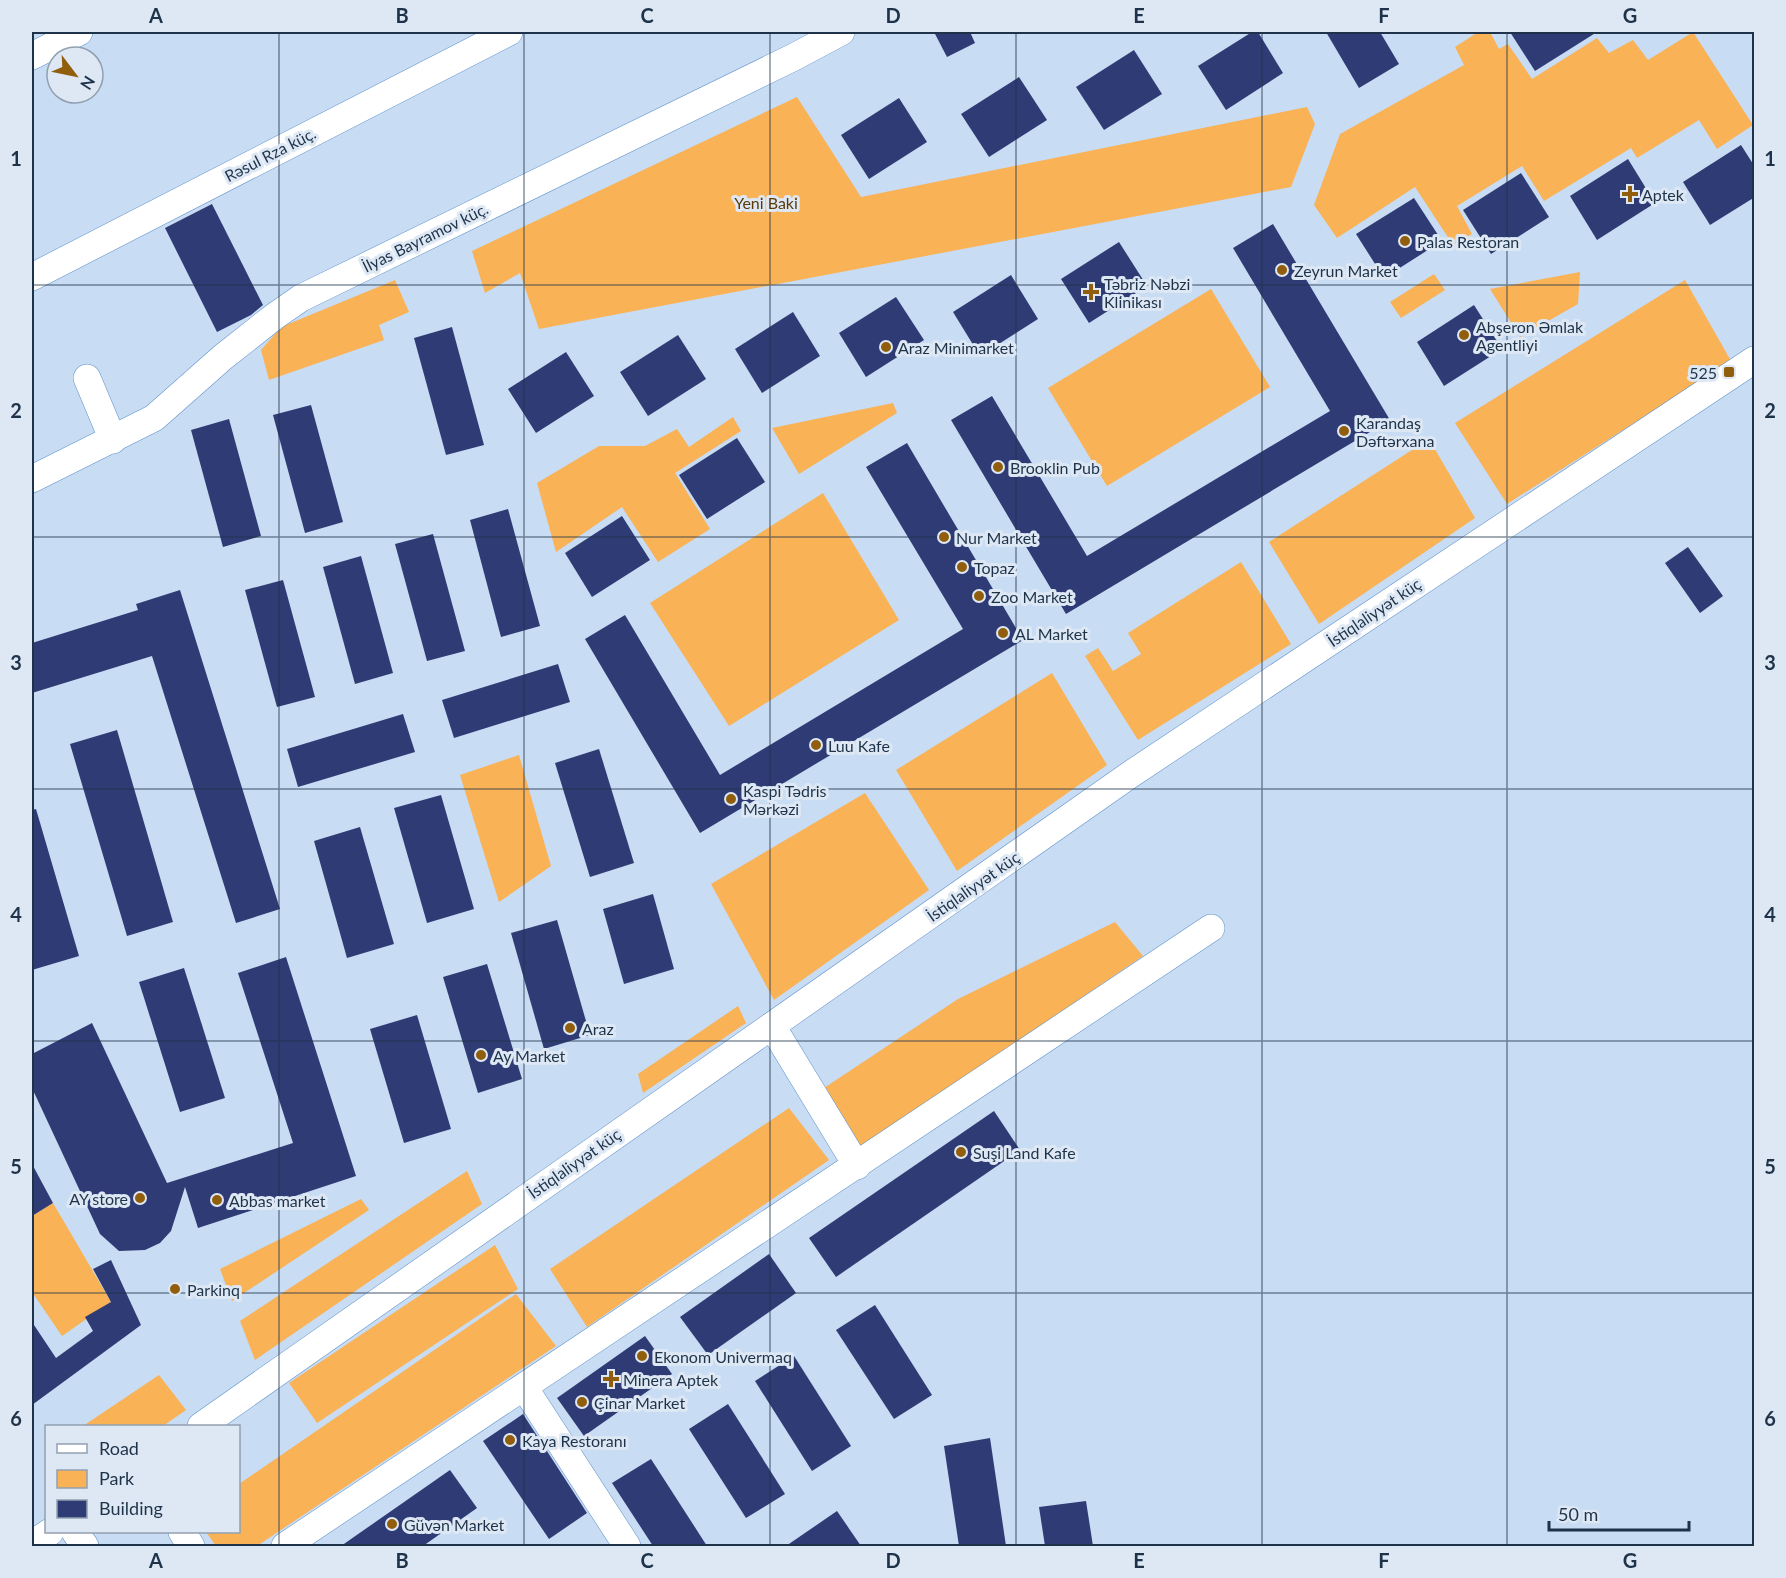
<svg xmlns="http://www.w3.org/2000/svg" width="1786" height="1578" viewBox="0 0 1786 1578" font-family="Lato,sans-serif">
	<rect width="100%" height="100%" fill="#c8dcf4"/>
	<g fill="#f9b255">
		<path d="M 1478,32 L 1490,32 L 1499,49 L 1508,44 L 1532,79 L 1597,38 L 1609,53 L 1633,40 L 1648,60 L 1693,32 L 1753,125 L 1717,149 L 1699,120 L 1637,158 L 1631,148 L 1544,201 L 1522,166 L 1457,206 L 1472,234 L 1453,245 L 1415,187 L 1337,238 L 1314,205 L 1340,134 L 1464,65 L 1455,47 Z"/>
		<path d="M 797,97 L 861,197 L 1307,107 L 1315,124 L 1291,187 L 539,329 L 520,273 L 485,293 L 472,251 Z"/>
		<path d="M 1580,272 L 1578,304 L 1520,337 L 1490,289 Z"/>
		<path d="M 1434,274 L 1445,290 L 1401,318 L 1390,302 Z"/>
		<path d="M 395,280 L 409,312 L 379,325 L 384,340 L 269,380 L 261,350 L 281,327 Z"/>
		<path d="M 1685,280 L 1731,361 L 1507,504 L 1455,423 Z"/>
		<path d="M 1211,289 L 1270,387 L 1107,486 L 1048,388 Z"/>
		<path d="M 893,403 L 897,413 L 799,474 L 772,428 Z"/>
		<path d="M 733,417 L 741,431 L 675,473 L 710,529 L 658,562 L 622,507 L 556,552 L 537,483 L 599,446 L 645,446 L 677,429 L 689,447 Z"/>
		<path d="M 1429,439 L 1475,518 L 1319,624 L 1269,542 Z"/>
		<path d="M 823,493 L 899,620 L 729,726 L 650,603 Z"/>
		<path d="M 1241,562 L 1291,644 L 1138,740 L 1085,656 L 1098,648 L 1113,671 L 1141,654 L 1128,633 Z"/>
		<path d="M 1052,673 L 1107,765 L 957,871 L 896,770 Z"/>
		<path d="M 519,755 L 551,866 L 499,902 L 460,775 Z"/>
		<path d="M 865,793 L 929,890 L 774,1000 L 711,884 Z"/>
		<path d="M 1115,922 L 1143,956 L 859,1149 L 821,1090 L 958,999 Z"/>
		<path d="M 738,1006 L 746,1023 L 643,1093 L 638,1074 Z"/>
		<path d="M 789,1108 L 829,1160 L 587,1327 L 550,1269 Z"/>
		<path d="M 467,1171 L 482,1204 L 255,1360 L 240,1321 Z"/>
		<path d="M 361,1199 L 369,1210 L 232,1301 L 220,1269 Z"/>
		<path d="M 53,1203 L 111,1302 L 62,1336 L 32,1292 L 32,1216 Z"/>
		<path d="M 495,1245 L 518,1289 L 317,1423 L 289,1383 Z"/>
		<path d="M 516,1294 L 556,1346 L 257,1546 L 216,1546 L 206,1532 L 238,1532 L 239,1484 Z"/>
		<path d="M 159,1375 L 186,1410 L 163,1426 L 83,1426 Z"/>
	</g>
	<g fill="#2f3b74">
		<path d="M 934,32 L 970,32 L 975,43 L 947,57 Z"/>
		<path d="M 1252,32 L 1258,32 L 1283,73 L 1226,110 L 1198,66 Z"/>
		<path d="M 1326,32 L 1380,32 L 1399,64 L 1359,88 Z"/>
		<path d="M 1510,32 L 1597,32 L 1535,71 Z"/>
		<path d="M 1134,50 L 1162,94 L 1104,130 L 1076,87 Z"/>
		<path d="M 1019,77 L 1047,120 L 989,157 L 961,114 Z"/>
		<path d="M 899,98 L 927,142 L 869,179 L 841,135 Z"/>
		<path d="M 1741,145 L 1755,167 L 1755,197 L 1710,225 L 1683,182 Z"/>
		<path d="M 1628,159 L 1655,203 L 1597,240 L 1570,196 Z"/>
		<path d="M 1521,173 L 1549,217 L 1491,254 L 1463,210 Z"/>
		<path d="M 1414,198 L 1442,241 L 1384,278 L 1356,234 Z"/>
		<path d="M 212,204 L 263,305 L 251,315 L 217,332 L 165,228 Z"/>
		<path d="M 1273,224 L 1390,420 L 1066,614 L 951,420 L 992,396 L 1087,556 L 1330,411 L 1233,248 Z"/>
		<path d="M 1119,242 L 1147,286 L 1089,323 L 1061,279 Z"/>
		<path d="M 1011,275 L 1038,319 L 980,356 L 953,312 Z"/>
		<path d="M 896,297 L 924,340 L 866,377 L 839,333 Z"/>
		<path d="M 1474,305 L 1502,349 L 1444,386 L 1417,342 Z"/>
		<path d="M 793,312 L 820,356 L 762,393 L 735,349 Z"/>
		<path d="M 452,327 L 484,445 L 446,455 L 414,338 Z"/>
		<path d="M 678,335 L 706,379 L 648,416 L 620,372 Z"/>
		<path d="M 566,352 L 594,396 L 536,433 L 508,389 Z"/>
		<path d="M 311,405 L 343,522 L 305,533 L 273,415 Z"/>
		<path d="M 229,419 L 261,536 L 223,547 L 191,430 Z"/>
		<path d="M 737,438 L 765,482 L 707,519 L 679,475 Z"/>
		<path d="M 907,443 L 1023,640 L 700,833 L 585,639 L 625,615 L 720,775 L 963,629 L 866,467 Z"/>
		<path d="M 508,509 L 540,626 L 501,637 L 470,520 Z"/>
		<path d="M 622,516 L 650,560 L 592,597 L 565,553 Z"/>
		<path d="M 433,534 L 465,651 L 427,661 L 395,544 Z"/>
		<path d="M 1688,547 L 1723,596 L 1700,613 L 1665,563 Z"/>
		<path d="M 361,556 L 393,673 L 355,684 L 323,567 Z"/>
		<path d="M 283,580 L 315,697 L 277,707 L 245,590 Z"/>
		<path d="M 180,590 L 280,909 L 236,923 L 152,656 L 32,693 L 32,643 L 138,610 L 136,604 Z"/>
		<path d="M 558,664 L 570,702 L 454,738 L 442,700 Z"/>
		<path d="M 403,714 L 415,752 L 298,787 L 287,749 Z"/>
		<path d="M 117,730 L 173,922 L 127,936 L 70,744 Z"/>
		<path d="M 599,749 L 634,863 L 590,877 L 555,763 Z"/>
		<path d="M 441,795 L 474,909 L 427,923 L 394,808 Z"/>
		<path d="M 36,809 L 79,956 L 32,970 L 32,810 Z"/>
		<path d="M 360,827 L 394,944 L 347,958 L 314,841 Z"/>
		<path d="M 653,894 L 674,969 L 624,984 L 603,909 Z"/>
		<path d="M 557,920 L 590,1035 L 544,1049 L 511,933 Z"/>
		<path d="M 286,957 L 356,1176 L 198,1228 L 185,1187 L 171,1231 L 160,1243 L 145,1250 L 119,1251 L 100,1234 L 32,1088 L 32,1054 L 92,1023 L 167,1183 L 293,1143 L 238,973 Z"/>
		<path d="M 487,964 L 522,1079 L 478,1093 L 443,977 Z"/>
		<path d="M 184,968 L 225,1098 L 180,1112 L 139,982 Z"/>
		<path d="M 417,1015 L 451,1129 L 404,1143 L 370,1029 Z"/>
		<path d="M 994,1111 L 1020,1150 L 836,1277 L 809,1238 Z"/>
		<path d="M 32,1164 L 53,1203 L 32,1216 Z"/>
		<path d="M 769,1254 L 796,1293 L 708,1355 L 680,1317 Z"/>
		<path d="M 111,1260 L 141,1325 L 32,1405 L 32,1322 L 56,1358 L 93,1331 L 85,1317 L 111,1302 L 93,1269 Z"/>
		<path d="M 875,1305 L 932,1395 L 894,1419 L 836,1330 Z"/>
		<path d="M 645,1336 L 672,1374 L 584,1436 L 557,1398 Z"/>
		<path d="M 794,1356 L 851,1446 L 812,1471 L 755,1381 Z"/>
		<path d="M 728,1404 L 785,1494 L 746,1518 L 689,1429 Z"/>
		<path d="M 523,1414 L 587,1513 L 549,1539 L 483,1441 Z"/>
		<path d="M 990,1438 L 1006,1546 L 959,1546 L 944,1446 Z"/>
		<path d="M 651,1459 L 707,1546 L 653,1546 L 612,1483 Z"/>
		<path d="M 450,1470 L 477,1508 L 423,1546 L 341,1546 Z"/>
		<path d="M 1086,1501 L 1093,1546 L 1045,1546 L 1039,1507 Z"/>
		<path d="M 837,1511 L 861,1546 L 786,1546 Z"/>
	</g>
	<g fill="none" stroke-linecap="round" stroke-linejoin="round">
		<g stroke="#6193ca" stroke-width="28">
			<g id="minor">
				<path d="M 32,56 L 79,32"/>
				<path d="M 32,277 L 509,32"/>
				<path d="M 87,378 L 113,440"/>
				<path d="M 32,479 L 154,418 L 223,357 L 275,316 L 301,298 L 794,57 L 841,32"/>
				<path d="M 772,1026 L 857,1166"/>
				<path d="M 524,1387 L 627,1546"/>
				<path d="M 201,1426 L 1131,774 L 1754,360"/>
				<path d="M 75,1532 L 85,1546"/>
				<path d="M 182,1532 L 191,1546"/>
				<path d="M 32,1544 L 50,1532"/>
				<path d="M 285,1546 L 1211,928"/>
			</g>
		</g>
		<use href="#minor" stroke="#fff" stroke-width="27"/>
	</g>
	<path fill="none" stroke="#1e334a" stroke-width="1.5" stroke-opacity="0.55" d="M 279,32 L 279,1546M 524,32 L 524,1546M 770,32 L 770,1546M 1016,32 L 1016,1546M 1262,32 L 1262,1546M 1507,32 L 1507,1546M 32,285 L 1754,285M 32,537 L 1754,537M 32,789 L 1754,789M 32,1041 L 1754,1041M 32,1293 L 1754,1293"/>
	<g fill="#905e0d" stroke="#dee8f4" stroke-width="2">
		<path d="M1627 185h6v6h6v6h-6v6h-6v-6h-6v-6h6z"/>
		<circle cx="1405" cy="241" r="6"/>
		<circle cx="1282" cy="270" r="6"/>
		<path d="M1088 283h6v6h6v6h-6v6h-6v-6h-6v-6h6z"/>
		<circle cx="1464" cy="335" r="6"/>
		<circle cx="886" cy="347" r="6"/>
		<rect x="1723" y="366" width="12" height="12" rx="3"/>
		<circle cx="1344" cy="431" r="6"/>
		<circle cx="998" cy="467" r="6"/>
		<circle cx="944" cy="537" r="6"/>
		<circle cx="962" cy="567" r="6"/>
		<circle cx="979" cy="596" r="6"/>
		<circle cx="1003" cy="633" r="6"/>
		<circle cx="816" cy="745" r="6"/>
		<circle cx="731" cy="799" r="6"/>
		<circle cx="570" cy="1028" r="6"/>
		<circle cx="481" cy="1055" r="6"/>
		<circle cx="961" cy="1152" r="6"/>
		<circle cx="140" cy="1198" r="6"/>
		<circle cx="217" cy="1200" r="6"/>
		<circle cx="175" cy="1289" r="6"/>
		<circle cx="642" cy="1356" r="6"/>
		<path d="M608 1370h6v6h6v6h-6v6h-6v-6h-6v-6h6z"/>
		<circle cx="582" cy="1402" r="6"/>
		<circle cx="510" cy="1440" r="6"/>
		<circle cx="392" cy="1524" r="6"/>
	</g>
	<g text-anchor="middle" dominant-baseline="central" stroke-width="6" stroke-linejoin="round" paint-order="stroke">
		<g font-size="16" fill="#1e334a" stroke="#dee8f4">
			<text transform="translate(270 154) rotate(-27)">Rəsul Rza küç.</text>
			<text transform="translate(425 237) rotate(-26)">İlyas Bayramov küç.</text>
			<text transform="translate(1374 612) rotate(-34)">İstiqlaliyyət küç</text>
			<text transform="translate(973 886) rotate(-35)">İstiqlaliyyət küç</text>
			<text transform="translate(574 1163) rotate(-35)">İstiqlaliyyət küç</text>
		</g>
		<g font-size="16" fill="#1e334a" stroke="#dee8f4" text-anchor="start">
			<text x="1642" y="194">Aptek</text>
			<text x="1417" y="241">Palas Restoran</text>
			<text x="1294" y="270">Zeyrun Market</text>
			<text x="1104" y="283">Təbriz Nəbzi<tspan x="1104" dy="18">Klinikası</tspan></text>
			<text x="1476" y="326">Abşeron Əmlak<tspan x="1476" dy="18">Agentliyi</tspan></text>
			<text x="898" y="347">Araz Minimarket</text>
			<text x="1717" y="372" text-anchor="end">525</text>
			<text x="1356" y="422">Karandaş<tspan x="1356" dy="18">Dəftərxana</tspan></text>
			<text x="1010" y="467">Brooklin Pub</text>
			<text x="956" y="537">Nur Market</text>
			<text x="974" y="567">Topaz</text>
			<text x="991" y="596">Zoo Market</text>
			<text x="1015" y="633">AL Market</text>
			<text x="828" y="745">Luu Kafe</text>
			<text x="743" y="790">Kaspi Tədris<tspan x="743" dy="18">Mərkəzi</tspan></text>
			<text x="582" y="1028">Araz</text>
			<text x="493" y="1055">Ay Market</text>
			<text x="973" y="1152">Suşi Land Kafe</text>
			<text x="128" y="1198" text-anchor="end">AY store</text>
			<text x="229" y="1200">Abbas market</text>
			<text x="187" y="1289">Parkinq</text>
			<text x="654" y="1356">Ekonom Univermaq</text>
			<text x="623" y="1379">Minera Aptek</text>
			<text x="594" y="1402">Çinar Market</text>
			<text x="522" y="1440">Kaya Restoranı</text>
			<text x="404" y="1524">Güvən Market</text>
		</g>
		<g font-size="16" fill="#5b3a09" stroke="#dee8f4">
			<text x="766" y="202">Yeni Baki</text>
		</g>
	</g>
	<rect width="1786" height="1578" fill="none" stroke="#dee8f4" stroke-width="66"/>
	<rect x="45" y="1425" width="195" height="108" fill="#dee8f4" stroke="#91a0b0" stroke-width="1.5"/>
	<rect x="57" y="1444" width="30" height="9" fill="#ffffff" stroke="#91a0b0" stroke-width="1.5"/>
	<text x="99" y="1455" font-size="18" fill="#1e334a">Road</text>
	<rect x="57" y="1470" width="30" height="18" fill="#f9b255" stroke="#91a0b0" stroke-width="1.5"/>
	<text x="99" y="1485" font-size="18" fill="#1e334a">Park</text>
	<rect x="57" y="1500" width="30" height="18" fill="#2f3b74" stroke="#91a0b0" stroke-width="1.5"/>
	<text x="99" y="1515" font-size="18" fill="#1e334a">Building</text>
	<g transform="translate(75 75) rotate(122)"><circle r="28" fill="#dee8f4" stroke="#91a0b0" stroke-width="1.5"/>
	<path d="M0-4.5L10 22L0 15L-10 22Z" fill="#905e0d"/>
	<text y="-9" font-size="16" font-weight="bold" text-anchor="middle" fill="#1e334a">N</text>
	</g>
	<path d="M1549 1521v9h140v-9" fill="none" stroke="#1e334a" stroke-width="3"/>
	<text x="1558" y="1521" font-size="18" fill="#1e334a" stroke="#dee8f4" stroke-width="4.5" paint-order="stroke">50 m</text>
	<rect x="33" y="33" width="1720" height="1512" fill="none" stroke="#1e334a" stroke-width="2"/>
	<g font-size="20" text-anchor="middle" font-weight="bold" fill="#1e334a">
		<text x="156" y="23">A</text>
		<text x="402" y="23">B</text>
		<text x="647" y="23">C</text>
		<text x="893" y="23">D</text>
		<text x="1139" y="23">E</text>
		<text x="1384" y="23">F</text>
		<text x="1630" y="23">G</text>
		<text x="16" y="166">1</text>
		<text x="1770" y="166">1</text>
		<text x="16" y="418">2</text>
		<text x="1770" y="418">2</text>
		<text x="16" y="670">3</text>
		<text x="1770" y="670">3</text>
		<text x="16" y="922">4</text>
		<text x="1770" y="922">4</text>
		<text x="16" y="1174">5</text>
		<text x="1770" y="1174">5</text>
		<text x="16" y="1426">6</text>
		<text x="1770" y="1426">6</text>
		<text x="156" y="1568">A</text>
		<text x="402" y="1568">B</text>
		<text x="647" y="1568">C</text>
		<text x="893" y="1568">D</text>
		<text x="1139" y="1568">E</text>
		<text x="1384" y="1568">F</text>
		<text x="1630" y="1568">G</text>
	</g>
</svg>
